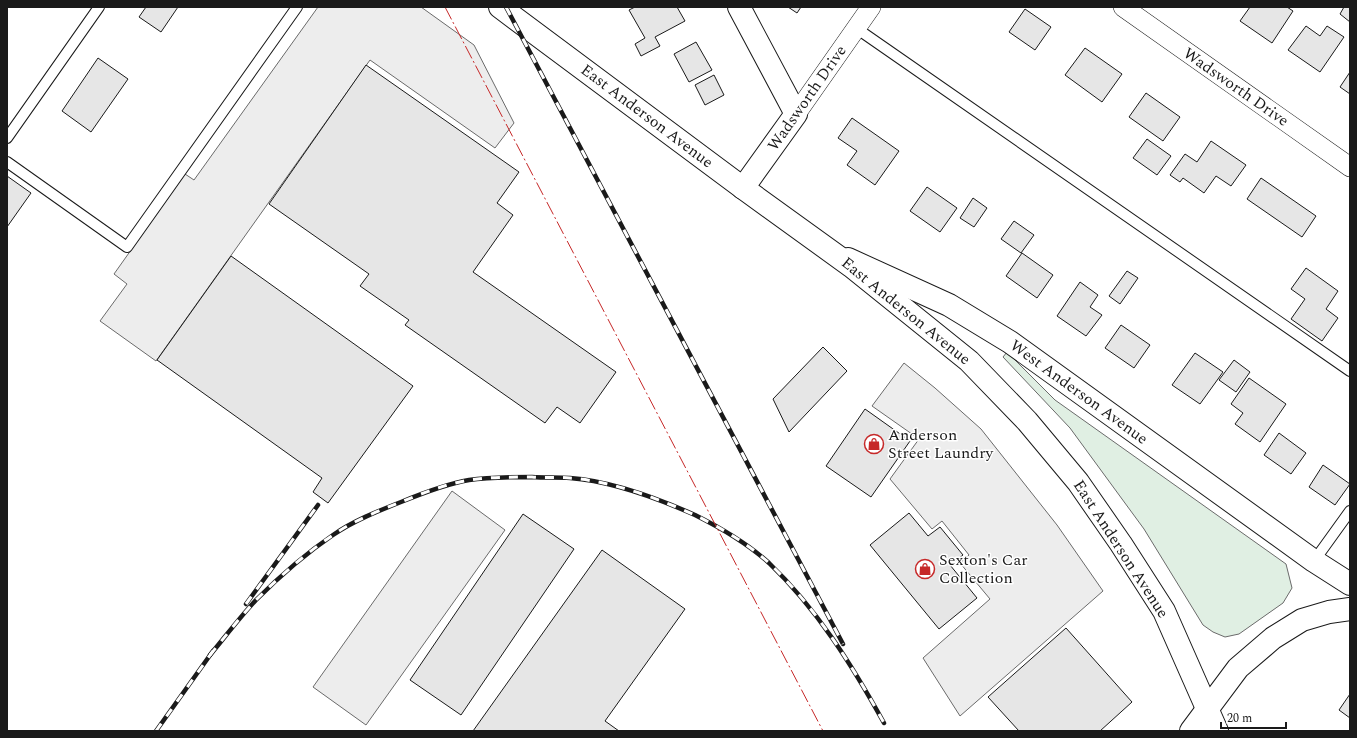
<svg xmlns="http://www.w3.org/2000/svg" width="1357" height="738" viewBox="0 0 1357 738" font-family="Spectral,serif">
	<rect width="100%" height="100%" fill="#fff"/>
	<path fill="#e0efe3" stroke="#6a6a6a" d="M 1007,352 L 1055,400 L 1286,564 L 1292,588 L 1283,603 L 1239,634 L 1225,637 L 1213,632 L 1203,625 L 1144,529 L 1070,428 L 1003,357 Z"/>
	<g fill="#ededed" stroke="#6a6a6a">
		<path d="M 318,7 L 421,7 L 474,45 L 514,123 L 495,148 L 370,60 L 156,361 L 100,321 L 127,284 L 114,274 L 185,174 L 194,180 Z"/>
		<path d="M 904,363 L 935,388 L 981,429 L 1057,525 L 1103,591 L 960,716 L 923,658 L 990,599 L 960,563 L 969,555 L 942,521 L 932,529 L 890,479 L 919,439 L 872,406 Z"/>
		<path d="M 452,491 L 505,530 L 366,725 L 313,687 Z"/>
	</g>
	<g fill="#e6e6e6" stroke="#1a1a1a">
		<path d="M 146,7 L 178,7 L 161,32 L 139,17 Z"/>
		<path d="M 635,7 L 677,7 L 685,21 L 655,37 L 660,46 L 641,56 L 635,44 L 645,38 L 629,10 Z"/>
		<path d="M 788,7 L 801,7 L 797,13 Z"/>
		<path d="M 1250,7 L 1287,7 L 1293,11 L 1272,43 L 1240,21 Z"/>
		<path d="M 1344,7 L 1350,7 L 1350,22 L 1340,14 Z"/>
		<path d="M 1025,9 L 1051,27 L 1035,50 L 1009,32 Z"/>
		<path d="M 1306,26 L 1320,36 L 1327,26 L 1344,37 L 1320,72 L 1288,50 Z"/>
		<path d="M 696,42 L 712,70 L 689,82 L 674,54 Z"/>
		<path d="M 1085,48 L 1122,74 L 1102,102 L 1065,75 Z"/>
		<path d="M 98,58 L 128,79 L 91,132 L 62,111 Z"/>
		<path d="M 366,65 L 519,172 L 497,203 L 513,215 L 473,272 L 616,372 L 580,423 L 557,407 L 545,423 L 405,325 L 409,320 L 360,286 L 369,274 L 269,204 Z"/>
		<path d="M 1350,72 L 1350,94 L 1340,87 Z"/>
		<path d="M 714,75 L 724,95 L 705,105 L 695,85 Z"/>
		<path d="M 1146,93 L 1180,117 L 1163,141 L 1129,117 Z"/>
		<path d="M 852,118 L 899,151 L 875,185 L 847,165 L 857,151 L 838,138 Z"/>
		<path d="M 1147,139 L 1171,156 L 1157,175 L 1133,158 Z"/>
		<path d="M 1211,141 L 1246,165 L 1231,186 L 1216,176 L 1204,193 L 1183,178 L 1180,182 L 1170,175 L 1185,154 L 1197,162 Z"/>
		<path d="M 7,176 L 31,193 L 7,227 Z"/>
		<path d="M 1261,178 L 1316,216 L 1302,237 L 1247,199 Z"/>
		<path d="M 927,187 L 957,208 L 940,232 L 910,211 Z"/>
		<path d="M 973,198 L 987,208 L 974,227 L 960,218 Z"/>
		<path d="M 1014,221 L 1034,235 L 1021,253 L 1001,239 Z"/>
		<path d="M 1022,253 L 1053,275 L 1037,298 L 1006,276 Z"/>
		<path d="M 231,256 L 413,386 L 328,503 L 313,492 L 322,478 L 157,360 Z"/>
		<path d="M 1306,268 L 1338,291 L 1326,309 L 1338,318 L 1322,341 L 1291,319 L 1305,299 L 1291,289 Z"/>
		<path d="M 1127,271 L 1138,278 L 1120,304 L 1109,296 Z"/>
		<path d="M 1080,282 L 1098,295 L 1090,307 L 1102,315 L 1086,336 L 1057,316 Z"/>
		<path d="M 1121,325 L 1150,345 L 1134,368 L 1105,348 Z"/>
		<path d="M 823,347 L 847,371 L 789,432 L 773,399 Z"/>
		<path d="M 1195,353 L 1223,372 L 1200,404 L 1172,385 Z"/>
		<path d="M 1234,360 L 1250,372 L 1236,392 L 1219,380 Z"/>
		<path d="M 1249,378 L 1286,404 L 1260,442 L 1235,424 L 1243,413 L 1231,404 Z"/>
		<path d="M 865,409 L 910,441 L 871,497 L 826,466 Z"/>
		<path d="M 1279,433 L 1306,453 L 1291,474 L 1264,455 Z"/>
		<path d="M 1323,465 L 1350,484 L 1335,505 L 1309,487 Z"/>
		<path d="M 909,513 L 928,536 L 940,527 L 963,555 L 950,565 L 977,598 L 939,629 L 870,545 Z"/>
		<path d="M 523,514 L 574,549 L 461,715 L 410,680 Z"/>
		<path d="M 602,550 L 685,609 L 605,721 L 619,731 L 473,731 Z"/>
		<path d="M 1066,628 L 1132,702 L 1100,731 L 1019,731 L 988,697 Z"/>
		<path d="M 1350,694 L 1350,718 L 1339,710 Z"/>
	</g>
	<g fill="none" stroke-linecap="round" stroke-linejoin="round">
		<g stroke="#1a1a1a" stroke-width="12">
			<g id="service">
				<path d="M 856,28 L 1350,371"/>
				<path d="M 7,138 L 99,7"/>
				<path d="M 7,162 L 127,247 L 297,7"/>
				<path d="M 1314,561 L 1350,511"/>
			</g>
		</g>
		<g stroke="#1a1a1a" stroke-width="20">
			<g id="minor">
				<path d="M 1123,7 L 1350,167"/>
				<path d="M 796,114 L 871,7"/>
			</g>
		</g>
		<g stroke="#1a1a1a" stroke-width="24">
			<g id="tertiary">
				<path d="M 739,7 L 796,114 L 743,188"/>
				<path d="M 848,259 L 949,305 L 1010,342 L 1314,561 L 1350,584"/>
				<path d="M 1191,731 L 1238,668 L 1273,638 L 1302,620 L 1329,612 L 1350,609"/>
			</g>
		</g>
		<g stroke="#1a1a1a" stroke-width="24">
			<path id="primary" d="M 500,7 L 743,188 L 851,266 L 969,361 L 1027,421 L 1078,482 L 1121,544 L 1164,611 L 1217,731"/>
		</g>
		<use href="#service" stroke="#fff" stroke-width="10"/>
		<use href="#minor" stroke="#fff" stroke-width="19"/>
		<use href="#tertiary" stroke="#fff" stroke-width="22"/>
		<use href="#primary" stroke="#fff" stroke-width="22"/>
		<g stroke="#1a1a1a" stroke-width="4.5">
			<g id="rail">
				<path d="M 506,7 L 843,644"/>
				<path d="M 246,604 L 318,505"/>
				<path d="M 210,655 C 225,637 240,617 256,600 C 280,576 305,554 333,535 C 353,521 378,511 401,502 C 423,493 446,484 469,480 C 490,477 511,477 532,477 C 545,478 558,477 570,478 C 611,481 657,498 695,515 C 721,528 747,543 769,563 C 817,609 852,665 884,723"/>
				<path d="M 156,731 L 213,651"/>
			</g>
		</g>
		<use href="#rail" stroke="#fff" stroke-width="3" stroke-dasharray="9" stroke-linecap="butt"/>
		<path stroke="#c62828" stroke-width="1" stroke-dasharray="14 3 2 3" stroke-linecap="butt" d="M 445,7 L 823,731"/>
	</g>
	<defs>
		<g id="shop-ring" transform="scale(1)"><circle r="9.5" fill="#fff" stroke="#c62828" stroke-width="1.5"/><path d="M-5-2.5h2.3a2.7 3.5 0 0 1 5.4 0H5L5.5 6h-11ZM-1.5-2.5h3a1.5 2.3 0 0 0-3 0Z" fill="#c62828"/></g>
	</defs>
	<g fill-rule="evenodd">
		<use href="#shop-ring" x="874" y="444"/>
		<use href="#shop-ring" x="925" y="569"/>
	</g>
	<g text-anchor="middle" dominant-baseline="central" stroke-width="3" stroke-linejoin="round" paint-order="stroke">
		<g font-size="16" fill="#1a1a1a" stroke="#fff">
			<text transform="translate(1236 87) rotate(35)">Wadsworth Drive</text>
			<text transform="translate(807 98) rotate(-55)">Wadsworth Drive</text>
			<text transform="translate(647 116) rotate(37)">East Anderson Avenue</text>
			<text transform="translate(906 311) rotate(39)">East Anderson Avenue</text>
			<text transform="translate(1079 392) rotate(36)">West Anderson Avenue</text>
			<text transform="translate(1121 549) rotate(57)">East Anderson Avenue</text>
		</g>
		<g font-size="16" fill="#1a1a1a" stroke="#fff" text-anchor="start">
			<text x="888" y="435">Anderson<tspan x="888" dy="18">Street Laundry</tspan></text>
			<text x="939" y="560">Sexton's Car<tspan x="939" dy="18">Collection</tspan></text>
		</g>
	</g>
	<rect width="1357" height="738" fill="none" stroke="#1a1a1a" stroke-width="16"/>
	<path d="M1221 722v6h65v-6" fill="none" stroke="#1a1a1a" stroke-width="2"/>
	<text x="1227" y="722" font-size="12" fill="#1a1a1a" stroke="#ffffff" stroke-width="3" paint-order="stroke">20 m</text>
</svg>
